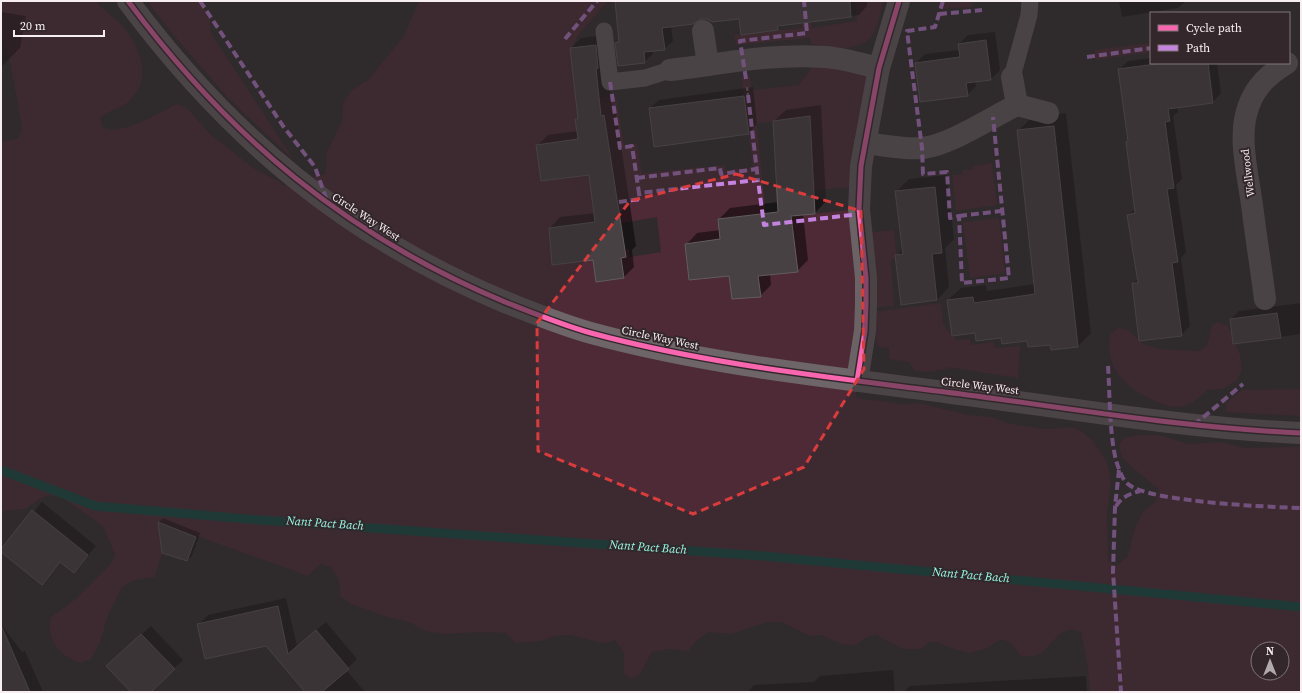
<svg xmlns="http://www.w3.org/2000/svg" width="1302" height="693" viewBox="0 0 1302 693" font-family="'Source Serif 4',serif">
	<rect width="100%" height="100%" fill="#302a2c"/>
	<g fill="#4d2a36" fill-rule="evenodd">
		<path d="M 1,1 L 96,1 C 102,9 111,15 119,22 C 134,38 148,63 140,86 C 139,91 131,99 127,103 C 120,109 110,109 100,118 L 102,127 C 119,137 160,113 176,104 L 187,108 L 210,134 L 256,170 L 277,180 L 284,186 L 325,174 L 327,152 L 342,121 L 343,103 L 352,90 L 368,80 L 404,36 L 419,1 L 608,1 L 577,37 L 570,52 L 576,100 L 616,96 L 624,145 L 637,143 L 642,173 L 725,165 L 725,170 L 753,167 L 741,77 L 750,76 L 752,90 L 799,85 L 819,57 L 879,68 L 859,187 L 814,190 L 810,116 L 757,124 L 766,219 L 859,209 L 856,398 L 903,404 L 920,403 L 967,415 L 990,417 L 1011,424 L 1047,429 L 1072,427 L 1083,432 L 1094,442 L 1107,462 L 1111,483 L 1107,511 L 1108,561 L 1116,566 L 1128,556 L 1135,528 L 1143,511 L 1155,503 L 1159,490 L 1122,458 L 1119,445 L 1124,438 L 1138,435 L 1159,435 L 1188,444 L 1221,442 L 1245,448 L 1301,447 L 1301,692 L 1090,692 L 1087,661 L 1081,632 L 1071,629 C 1066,631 1060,633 1057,637 C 1043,650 1044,658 1021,656 L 1011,643 L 1002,639 L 985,649 L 970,653 L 951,648 L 937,642 L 930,642 L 921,649 L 903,649 L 876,635 L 867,637 L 856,645 L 841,644 L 821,635 L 810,636 L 782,622 L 767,622 L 731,634 L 709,632 L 697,640 L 688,651 L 670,649 L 652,652 L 640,674 L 631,679 L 624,674 L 624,653 L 615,640 L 603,643 L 571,635 L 554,636 L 541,641 L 515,643 L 506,633 L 477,632 L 446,634 L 425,631 L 409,622 L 388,617 L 351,604 L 340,596 L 339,580 L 331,567 L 320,564 L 308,576 L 158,522 L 162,553 L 155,577 L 134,580 L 122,587 L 107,618 L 100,643 L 91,659 L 81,663 C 60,656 47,641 50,618 L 77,598 L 110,565 L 115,555 L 103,526 L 63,498 L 50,495 L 39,499 L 25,509 L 1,511 L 1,142 L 18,139 L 22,128 L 10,62 L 1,33 ZM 604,115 L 610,154 L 603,155 L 606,173 L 614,172 L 622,223 L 657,217 L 661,252 L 630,257 L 629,249 L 620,250 L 624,278 L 596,282 L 592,251 L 583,261 L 552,265 L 549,228 L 595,222 L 589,175 L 542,181 L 536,145 L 579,147 L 575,119 ZM 743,216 L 746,240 L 760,297 L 732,299 L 727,267 L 689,280 L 685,244 L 720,239 L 718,219 ZM 1258,649 L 1282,649 L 1282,673 L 1258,673 Z"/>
		<path d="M 147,1 L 197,1 L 210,15 L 211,33 L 293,159 L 227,97 L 171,32 Z"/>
		<path d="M 799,1 L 808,1 L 812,28 L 857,21 L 855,1 L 883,1 C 881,10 880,20 876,28 C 865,55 834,48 811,44 L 810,38 L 736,45 L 734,35 L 802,28 Z"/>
		<path d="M 941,1 L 972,1 L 973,7 L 939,9 Z"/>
		<path d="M 1151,43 L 1151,52 L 1095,60 L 1095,50 Z"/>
		<path d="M 992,163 L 997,205 L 956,211 L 952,175 L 963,174 L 962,170 L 973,170 L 973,166 Z"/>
		<path d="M 999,218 L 1005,273 L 970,278 L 963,222 Z"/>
		<path d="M 894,230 L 897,258 L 891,260 L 894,306 L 873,308 L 867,233 Z"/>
		<path d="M 941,303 L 943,324 L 956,340 L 970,339 L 971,345 L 994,342 L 995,348 L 1020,346 L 1018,378 L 948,367 L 947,369 L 928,372 L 915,371 L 909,362 L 889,359 L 889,348 L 878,347 L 873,322 L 873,312 Z"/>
		<path d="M 1218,322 L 1228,326 L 1240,355 L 1242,370 L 1236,381 L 1223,389 L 1207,390 C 1199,398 1191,405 1179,407 C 1172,408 1161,404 1155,401 C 1126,388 1105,369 1110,335 L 1118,328 L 1128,330 L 1143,344 L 1158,349 L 1199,351 L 1207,346 L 1212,326 Z"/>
		<path d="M 1301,389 L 1301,416 L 1226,412 L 1226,403 L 1242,390 Z"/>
	</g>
	<g fill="#0007">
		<path d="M 616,1 L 867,1 L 867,6 L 859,15 L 783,24 L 778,29 L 740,18 L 701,18 L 671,26 L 673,41 L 664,49 L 652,50 L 653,54 L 644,62 L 616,43 L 620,40 Z"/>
		<path d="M 1119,1 L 1186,1 L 1178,8 L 1122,17 Z"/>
		<path d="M 1,12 L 26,16 L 20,48 L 1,67 Z"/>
		<path d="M 995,32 L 1000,70 L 991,79 L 975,81 L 976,86 L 967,95 L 916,63 L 925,54 L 960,50 L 959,44 L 968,35 Z"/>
		<path d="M 606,35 L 606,59 L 612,106 L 615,105 L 636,246 L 632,250 L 634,267 L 624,277 L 550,228 L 560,217 L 595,213 L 590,174 L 537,146 L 548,135 L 578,131 L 576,119 L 579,117 L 571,48 L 581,38 Z"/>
		<path d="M 1151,58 L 1151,63 L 1217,63 L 1221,93 L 1213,102 L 1177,107 L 1178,112 L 1173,116 L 1182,179 L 1176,185 L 1186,252 L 1181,258 L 1190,326 L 1181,335 L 1133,284 L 1138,278 L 1128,215 L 1136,208 L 1127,142 L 1129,140 L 1119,70 L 1128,61 Z"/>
		<path d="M 753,87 L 757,124 L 749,133 L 650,108 L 659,100 Z"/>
		<path d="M 821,105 L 826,201 L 815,213 L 803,214 L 808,260 L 797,271 L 770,274 L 771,285 L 760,296 L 686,245 L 697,233 L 720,230 L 719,219 L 730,208 L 778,202 L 774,121 L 786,110 Z"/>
		<path d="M 1066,113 L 1091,333 L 1078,346 L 1051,344 L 976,332 L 948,300 L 961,288 L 986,285 L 987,291 L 1035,284 L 1018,131 L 1031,118 Z"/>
		<path d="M 947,175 L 954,239 L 945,248 L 949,287 L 937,300 L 896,256 L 903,249 L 896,192 L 909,179 Z"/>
		<path d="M 1301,303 L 1301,334 L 1234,343 L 1231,319 L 1239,311 Z"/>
		<path d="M 42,502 L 96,546 L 74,572 L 61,562 L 42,584 L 1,551 Z"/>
		<path d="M 163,518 L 200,533 L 192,556 L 187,560 L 163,552 L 159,522 Z"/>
		<path d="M 286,598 L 297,646 L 326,622 L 357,659 L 346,670 L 365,692 L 306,692 L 266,645 L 199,624 L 208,615 Z"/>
		<path d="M 1,624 L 22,652 L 25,651 L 43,692 L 1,692 Z"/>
		<path d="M 151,626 L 183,660 L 149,692 L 132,692 L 116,657 Z"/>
		<path d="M 893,670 L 895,692 L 748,692 L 754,685 L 814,682 L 820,676 Z"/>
		<path d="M 1086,676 L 1087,692 L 904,692 L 910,686 Z"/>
	</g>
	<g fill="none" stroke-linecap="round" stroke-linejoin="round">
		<path stroke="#0a4d43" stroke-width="9" d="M 1,470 L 95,506 L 260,520 L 763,556 L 1301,607"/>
	</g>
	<g fill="#474143" stroke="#625d5e">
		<path d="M 615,1 L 850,1 L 851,17 L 778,26 L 778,30 L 741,35 L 739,19 L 712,22 L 707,19 L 701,19 L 693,24 L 662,28 L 665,50 L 644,52 L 645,63 L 618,66 L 615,43 L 619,42 Z"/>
		<path d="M 986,40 L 991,80 L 966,83 L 968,96 L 920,102 L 915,63 L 960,57 L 958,44 Z"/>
		<path d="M 596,45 L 598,68 L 596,69 L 601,116 L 604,115 L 626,257 L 621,258 L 624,278 L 596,282 L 593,260 L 552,265 L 549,228 L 595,222 L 589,175 L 541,181 L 536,145 L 578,139 L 575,119 L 578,119 L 570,48 Z"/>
		<path d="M 1164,63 L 1208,63 L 1213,103 L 1168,109 L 1170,121 L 1165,122 L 1174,188 L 1167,189 L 1178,262 L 1172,263 L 1182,336 L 1139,341 L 1132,283 L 1138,283 L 1127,215 L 1135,213 L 1126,142 L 1128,141 L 1118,69 Z"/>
		<path d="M 744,96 L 749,134 L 654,147 L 649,108 Z"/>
		<path d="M 810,116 L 815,214 L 791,216 L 798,272 L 758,276 L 761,297 L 732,299 L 729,276 L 689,280 L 685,244 L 720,239 L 718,219 L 778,212 L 773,121 Z"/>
		<path d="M 1054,126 L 1078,347 L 1051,350 L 1050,345 L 1028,347 L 1027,341 L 1002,344 L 1001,338 L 976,341 L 975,333 L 952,336 L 947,300 L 973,297 L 974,303 L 1035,294 L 1017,130 Z"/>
		<path d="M 935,187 L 942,253 L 932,254 L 937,300 L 901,305 L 895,255 L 903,254 L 895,191 Z"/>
		<path d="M 1277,313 L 1281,338 L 1233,344 L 1230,319 Z"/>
		<path d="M 32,510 L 88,555 L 74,573 L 60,562 L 42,585 L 1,552 L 1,549 Z"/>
		<path d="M 158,522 L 196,537 L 187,561 L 162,553 Z"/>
		<path d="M 278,606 L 288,654 L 316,630 L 349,669 L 322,692 L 305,692 L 266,646 L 205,659 L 197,624 Z"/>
		<path d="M 1,625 L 30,692 L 1,692 Z"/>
		<path d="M 141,634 L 175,669 L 151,692 L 131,692 L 106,666 Z"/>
	</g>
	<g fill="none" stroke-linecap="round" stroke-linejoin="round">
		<path stroke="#6c6668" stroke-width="2.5" stroke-dasharray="4 2" stroke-linecap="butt" d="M 747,87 L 748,95"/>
		<g stroke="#6a6264" stroke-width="17">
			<path d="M 604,31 L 610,82 L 645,78 L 670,70"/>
			<path d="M 1012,77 L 1029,15 L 1030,1"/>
		</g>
		<g stroke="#6a6264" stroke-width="22">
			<path d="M 703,31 L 708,65"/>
			<path d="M 670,70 C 721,64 773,53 825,57 C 843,58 861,64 879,68"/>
			<path d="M 1017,105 L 1048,113"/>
			<path d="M 865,143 C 883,145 904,150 923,148 C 952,144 990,118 1017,105 L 1012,77"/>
			<path d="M 1265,299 C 1261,268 1256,237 1252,205 C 1248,174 1237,135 1249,105 C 1256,86 1269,74 1287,63"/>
			<path d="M 857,381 L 865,331 L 866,304 L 866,278 L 859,209 L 861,166 L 879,68 L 899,1"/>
		</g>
		<path stroke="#6d6568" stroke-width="22" d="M 128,1 C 230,138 347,236 505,302 C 533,313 562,325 591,333 C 705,364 828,377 945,392 C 1064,407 1181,428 1301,433"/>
		<g stroke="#c483df" stroke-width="4" stroke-dasharray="8 4" stroke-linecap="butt">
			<path d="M 200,1 L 283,126 L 315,167 L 327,201"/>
			<path d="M 943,1 L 935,27 L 907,31 L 922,148 L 923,174 L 947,172 L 950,218 L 959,216 L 962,283 L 1009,278 L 993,117"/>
			<path d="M 939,14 L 982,10"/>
			<path d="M 565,39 L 597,1"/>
			<path d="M 1087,57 L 1151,48"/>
			<path d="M 746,79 L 740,41 L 807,33 L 804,1"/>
			<path d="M 610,82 L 620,148 L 632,146 L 639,193 L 758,180 L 764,225 L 860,214"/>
			<path d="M 748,95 L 758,180"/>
			<path d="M 637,178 L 720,168 L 721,174 L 757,169"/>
			<path d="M 619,202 L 640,199 L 639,193"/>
			<path d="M 959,216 L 1001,211"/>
			<path d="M 1108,366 C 1110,392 1109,450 1120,471 C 1121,475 1124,481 1128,484 C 1148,502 1269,507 1301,508"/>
			<path d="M 1194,425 L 1243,384"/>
			<path d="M 1119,470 L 1115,507 L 1113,572 L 1121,692"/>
			<path d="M 1116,506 C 1122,497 1129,494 1140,491"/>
		</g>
		<g stroke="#33272b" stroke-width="8">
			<g id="cycleway">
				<path d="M 128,1 C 230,138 347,236 505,302 C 533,313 562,325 591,333 C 705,364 828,377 945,392 C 1064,407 1181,428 1301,433"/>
				<path d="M 857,381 L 865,331 L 866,304 L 866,278 L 859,209 L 861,166 L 879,68 L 899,1"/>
			</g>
		</g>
		<use href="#cycleway" stroke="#f766af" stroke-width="5"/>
	</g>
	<path d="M0 0H1302V693H0ZM 736,174 L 861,211 L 864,369 L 804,467 L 693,514 L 538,451 L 537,323 L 630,201 Z" fill="#302a2c" fill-opacity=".55" fill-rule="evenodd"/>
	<path fill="none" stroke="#d93c3c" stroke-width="3" stroke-dasharray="8 5" stroke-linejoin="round" d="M 736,174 L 861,211 L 864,369 L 804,467 L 693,514 L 538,451 L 537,323 L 630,201 Z"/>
	<g text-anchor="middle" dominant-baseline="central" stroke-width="4" stroke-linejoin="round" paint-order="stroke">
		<g font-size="11" fill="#f6eef0" stroke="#33272b">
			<text transform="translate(1248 173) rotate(-97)">Wellwood</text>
			<text transform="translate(366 217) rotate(33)">Circle Way West</text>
			<text transform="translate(660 338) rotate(12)">Circle Way West</text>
			<text transform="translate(980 386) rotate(7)">Circle Way West</text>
		</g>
		<g font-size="12" font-style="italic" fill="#96fae4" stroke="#33272b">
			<text transform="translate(325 523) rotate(4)">Nant Pact Bach</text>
			<text transform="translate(648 547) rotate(4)">Nant Pact Bach</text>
			<text transform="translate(971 575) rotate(5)">Nant Pact Bach</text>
		</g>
	</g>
	<rect width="1302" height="693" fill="none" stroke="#f6eef0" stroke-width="4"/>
	<rect x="1150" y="12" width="140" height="52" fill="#33272b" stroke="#81777a"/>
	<rect x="1158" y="25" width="20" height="6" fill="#f766af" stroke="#81777a"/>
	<text x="1186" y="32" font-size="12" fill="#f6eef0">Cycle path</text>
	<rect x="1158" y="45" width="20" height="6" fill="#c483df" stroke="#81777a"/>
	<text x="1186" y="52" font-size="12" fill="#f6eef0">Path</text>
	<g transform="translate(1270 661)"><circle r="19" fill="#33272b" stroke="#81777a"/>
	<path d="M0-3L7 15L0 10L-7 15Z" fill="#b1a9ab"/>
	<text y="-6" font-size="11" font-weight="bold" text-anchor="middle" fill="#f6eef0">N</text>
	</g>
	<path d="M14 30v6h90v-6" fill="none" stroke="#f6eef0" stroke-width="2"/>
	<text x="20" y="30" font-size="12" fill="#f6eef0" stroke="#33272b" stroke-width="3" paint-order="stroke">20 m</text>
</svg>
